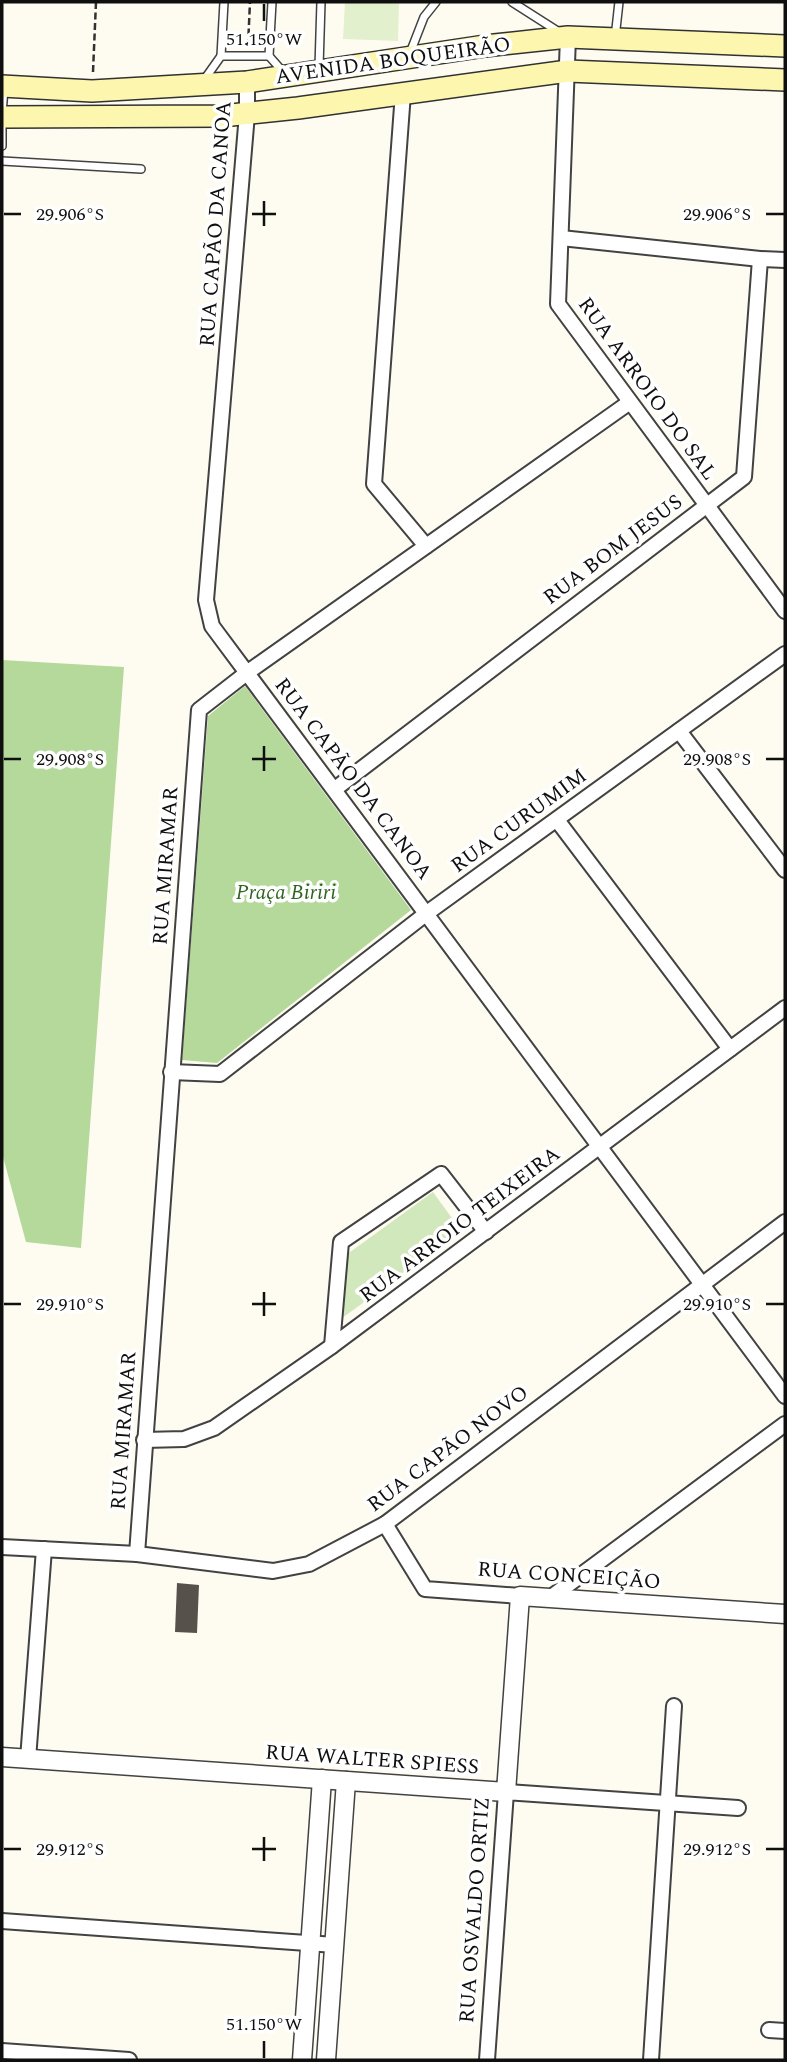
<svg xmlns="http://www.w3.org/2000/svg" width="787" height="2062" viewBox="0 0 787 2062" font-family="Spectral,serif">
	<rect width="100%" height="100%" fill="#fefcf1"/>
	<path fill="#d1e8bc" d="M 433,1192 L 462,1232 L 342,1318 L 346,1255 Z"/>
	<g fill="#b5d89b">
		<path d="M 2,660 L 124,667 L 81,1248 L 26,1242 L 2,1153 Z"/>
		<path d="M 245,686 L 411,910 L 217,1063 L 182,1060 L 208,716 Z"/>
	</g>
	<path fill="#e3f0cd" d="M 345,2 L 399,2 L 398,41 L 343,39 Z"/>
	<path fill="#57514c" d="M 177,1583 L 199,1585 L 197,1633 L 175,1632 Z"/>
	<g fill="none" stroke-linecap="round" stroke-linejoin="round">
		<g stroke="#424242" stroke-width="10">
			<g id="service">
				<path d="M 512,2 L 559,32"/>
				<path d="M 615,38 L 619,2"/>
				<path d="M 410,53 L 424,17 L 436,2"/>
				<path d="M 221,56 L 224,2"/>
				<path d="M 269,56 L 272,2"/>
				<path d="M 319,67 L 321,2"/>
				<path d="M 204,80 L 221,56 L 269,56 L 284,73"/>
				<path d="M 2,113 L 4,89"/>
				<path d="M 2,124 L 2,146"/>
				<path d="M 2,161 L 141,169"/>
			</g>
		</g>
		<g stroke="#424242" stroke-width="18">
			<g id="minor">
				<path d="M 568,37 L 558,304 L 785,611"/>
				<path d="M 247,82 L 247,114 L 206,600 L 212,626 L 785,1396"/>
				<path d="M 403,93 L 374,484 L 426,546"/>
				<path d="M 561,238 L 760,259 L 785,260"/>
				<path d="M 679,731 L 785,870"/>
				<path d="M 335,789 L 744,477 L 760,259"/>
				<path d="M 557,820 L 730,1049"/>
				<path d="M 171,1072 L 220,1074 L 427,913 L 785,654"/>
				<path d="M 332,1346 L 341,1242 L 441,1174 L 486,1232"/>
				<path d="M 144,1440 L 184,1439 L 214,1428 L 332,1346 L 785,1008"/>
				<path d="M 385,1524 L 425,1589 L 520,1596"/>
				<path d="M 2,1547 L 137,1554 L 273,1571 L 309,1564 L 385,1524 L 785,1222"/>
				<path d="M 137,1554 L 199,710 L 248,672 L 630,402"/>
				<path d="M 550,1598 L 785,1424"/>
				<path d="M 28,1759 L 44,1549"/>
				<path d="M 2,1921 L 335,1945"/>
				<path d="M 769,2030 L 785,2031"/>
				<path d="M 2,2051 L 129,2060"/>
				<path d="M 487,2060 L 506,1792 L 738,1808"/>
				<path d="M 651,2060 L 674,1706"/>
			</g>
		</g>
		<g stroke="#424242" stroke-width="21">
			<g id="tertiary">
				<path d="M 2,1757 L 506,1792 L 520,1596 L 785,1614"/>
				<path d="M 302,2060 L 322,1779"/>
				<path d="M 326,2060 L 346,1781"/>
			</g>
		</g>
		<g stroke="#313131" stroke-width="24">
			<g id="secondary">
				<path d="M 2,86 L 92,91 L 247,82 L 485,46 L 568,37 L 785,46"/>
				<path d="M 2,117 L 222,116 L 298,108 L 568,71 L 785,80"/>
			</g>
		</g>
		<g stroke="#313131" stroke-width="2.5" stroke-dasharray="7 3.5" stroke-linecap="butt">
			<path d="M 248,46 L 250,2"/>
			<path d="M 93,72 L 96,2"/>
		</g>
		<use href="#service" stroke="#fff" stroke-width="7"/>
		<use href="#minor" stroke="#fff" stroke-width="14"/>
		<use href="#tertiary" stroke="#fff" stroke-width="18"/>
		<use href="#secondary" stroke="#fcf6af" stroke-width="21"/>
	</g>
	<path fill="none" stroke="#0f0f0f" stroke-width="2.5" d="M 264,4 L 264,21M 264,201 L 264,226M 4,214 L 21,214M 252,214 L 276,214M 766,214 L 784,214M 264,746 L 264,771M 4,759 L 21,759M 252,759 L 276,759M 766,759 L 784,759M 264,1292 L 264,1316M 4,1304 L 21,1304M 252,1304 L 276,1304M 766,1304 L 784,1304M 264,1837 L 264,1861M 4,1849 L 21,1849M 252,1849 L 276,1849M 766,1849 L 784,1849M 264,2041 L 264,2058"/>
	<g text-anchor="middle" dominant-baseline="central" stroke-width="7" stroke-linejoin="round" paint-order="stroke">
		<g font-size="21" fill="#0f0f0f" stroke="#fff">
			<text transform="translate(393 61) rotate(-8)">AVENIDA BOQUEIRÃO</text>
			<text transform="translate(216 224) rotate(-86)">RUA CAPÃO DA CANOA</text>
			<text transform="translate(647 389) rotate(54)">RUA ARROIO DO SAL</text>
			<text transform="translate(613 550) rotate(-37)">RUA BOM JESUS</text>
			<text transform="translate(353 779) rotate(53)">RUA CAPÃO DA CANOA</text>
			<text transform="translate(519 821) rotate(-36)">RUA CURUMIM</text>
			<text transform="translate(166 866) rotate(-86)">RUA MIRAMAR</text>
			<text transform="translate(460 1225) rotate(-37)">RUA ARROIO TEIXEIRA</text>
			<text transform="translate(124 1431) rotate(-86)">RUA MIRAMAR</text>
			<text transform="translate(448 1449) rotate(-37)">RUA CAPÃO NOVO</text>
			<text transform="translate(569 1576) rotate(4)">RUA CONCEIÇÃO</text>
			<text transform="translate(372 1760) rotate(4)">RUA WALTER SPIESS</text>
			<text transform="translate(475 1910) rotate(-86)">RUA OSVALDO ORTIZ</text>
		</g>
		<g font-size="21" font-style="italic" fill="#2d6521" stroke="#fff">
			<text x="286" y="893">Praça Biriri</text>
		</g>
	</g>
	<g font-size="18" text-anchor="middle" fill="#0f0f0f" stroke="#fff" stroke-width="7" stroke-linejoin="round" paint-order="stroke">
		<text x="264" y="45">51.150°W</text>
		<text x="70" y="220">29.906°S</text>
		<text x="717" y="220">29.906°S</text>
		<text x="70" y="765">29.908°S</text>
		<text x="717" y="765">29.908°S</text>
		<text x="70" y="1310">29.910°S</text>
		<text x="717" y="1310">29.910°S</text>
		<text x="70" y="1855">29.912°S</text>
		<text x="717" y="1855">29.912°S</text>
		<text x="264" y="2030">51.150°W</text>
	</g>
	<rect width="787" height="2062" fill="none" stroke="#0f0f0f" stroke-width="7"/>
</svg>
